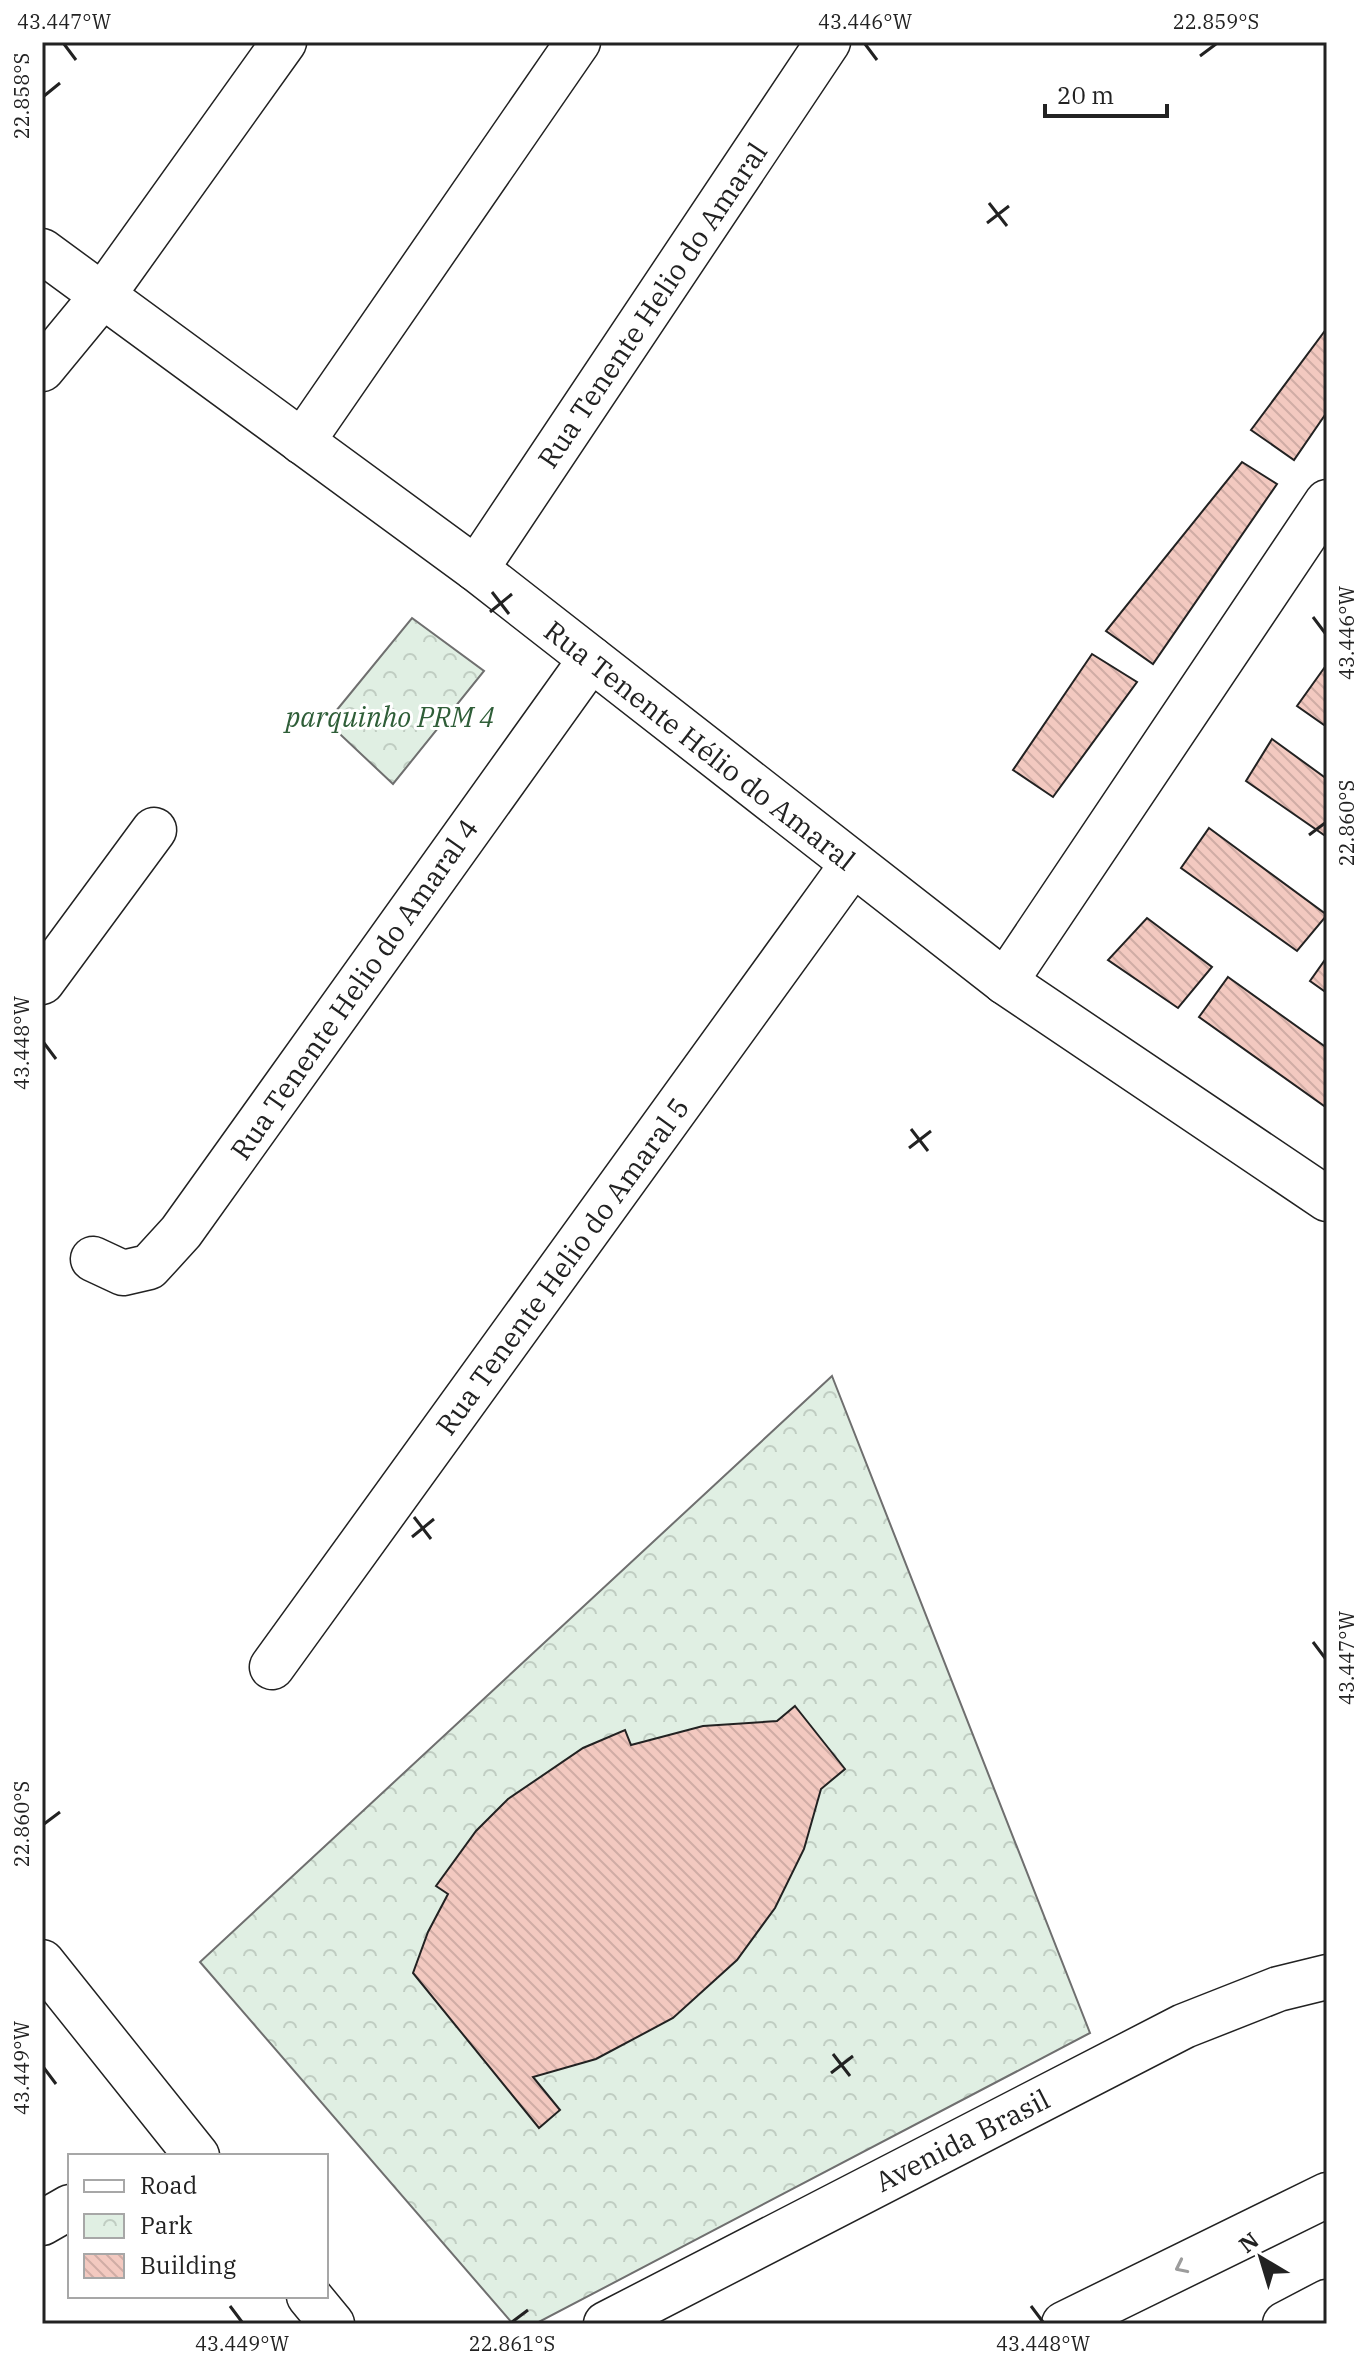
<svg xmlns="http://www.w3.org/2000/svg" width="1369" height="2366" viewBox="0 0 1369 2366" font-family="'IBM Plex Serif',serif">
	<defs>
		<pattern id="park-crowns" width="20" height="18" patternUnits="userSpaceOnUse" patternTransform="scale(2)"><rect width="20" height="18" fill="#e0efe3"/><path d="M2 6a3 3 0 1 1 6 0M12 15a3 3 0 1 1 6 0" fill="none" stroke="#c0cdc2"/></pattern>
		<pattern id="building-back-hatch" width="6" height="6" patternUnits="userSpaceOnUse" patternTransform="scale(2)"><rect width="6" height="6" fill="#f3c9c0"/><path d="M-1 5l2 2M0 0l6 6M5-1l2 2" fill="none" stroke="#d0aca5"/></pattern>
	</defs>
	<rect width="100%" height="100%" fill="#fff"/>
	<g fill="url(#park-crowns)" stroke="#6f6f6f" stroke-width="2">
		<path d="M 412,618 L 484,671 L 393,784 L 327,722 Z"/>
		<path d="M 832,1376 L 1090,2033 L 535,2324 L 513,2324 L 200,1962 Z"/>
	</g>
	<g fill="url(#building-back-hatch)" stroke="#222" stroke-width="2">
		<path d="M 1327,328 L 1327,412 L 1294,460 L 1251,430 Z"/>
		<path d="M 1242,462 L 1277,484 L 1153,664 L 1106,631 Z"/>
		<path d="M 1092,654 L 1137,682 L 1053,797 L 1013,770 Z"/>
		<path d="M 1327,664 L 1327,727 L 1297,706 Z"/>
		<path d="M 1272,739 L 1327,779 L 1327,837 L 1246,781 Z"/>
		<path d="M 1209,828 L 1327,915 L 1297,951 L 1181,868 Z"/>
		<path d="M 1147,918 L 1212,967 L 1178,1008 L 1108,960 Z"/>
		<path d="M 1327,957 L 1327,993 L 1310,981 Z"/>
		<path d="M 1228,977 L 1327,1048 L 1327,1108 L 1199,1017 Z"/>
		<path d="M 795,1706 L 845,1769 L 821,1789 L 804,1849 L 775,1908 L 737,1960 L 673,2018 L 596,2059 L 533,2077 L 560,2110 L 539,2128 L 413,1973 L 428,1932 L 448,1894 L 436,1886 L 476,1831 L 508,1799 L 583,1748 L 625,1730 L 631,1745 L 703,1726 L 777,1721 Z"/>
	</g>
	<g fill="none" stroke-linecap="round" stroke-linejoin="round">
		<g stroke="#222" stroke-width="47">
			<g id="minor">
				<path d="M 42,251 L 476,569 L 1005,982 L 1327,1199"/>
				<path d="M 42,369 L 103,295 L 284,42"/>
				<path d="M 302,442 L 578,42"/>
				<path d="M 476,569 L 828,42"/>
				<path d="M 42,982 L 154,830"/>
				<path d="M 1005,982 L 1327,502"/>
				<path d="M 93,1259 L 123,1273 L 149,1267 L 181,1232 L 591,659"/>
				<path d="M 272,1667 L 852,865"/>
				<path d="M 42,1962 L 197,2156"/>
				<path d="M 42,2223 L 70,2207"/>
				<path d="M 309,2296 L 332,2324"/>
				<path d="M 606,2324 L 1184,2026 L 1278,1989 L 1327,1977"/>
			</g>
		</g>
		<g stroke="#222" stroke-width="47">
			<g id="highway">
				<path d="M 1064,2324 L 1327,2195"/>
				<path d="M 1285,2324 L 1327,2302"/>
			</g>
		</g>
		<use href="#minor" stroke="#fff" stroke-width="44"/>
		<use href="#highway" stroke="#fff" stroke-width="44"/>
	</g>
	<defs><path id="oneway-chevron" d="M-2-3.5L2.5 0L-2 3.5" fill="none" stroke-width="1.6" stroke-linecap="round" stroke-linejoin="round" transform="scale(2)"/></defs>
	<use stroke="#9c9c9c" href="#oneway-chevron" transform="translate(1181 2267) rotate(154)"/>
	<path fill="none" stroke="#222" stroke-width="3" d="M 64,44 L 76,60M 865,44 L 877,60M 1200,56 L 1216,44M 44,96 L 60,83M 989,203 L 1007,226M 987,223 L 1009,206M 492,592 L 509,614M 490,612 L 512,594M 1313,617 L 1325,633M 1309,835 L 1325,823M 44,1043 L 56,1059M 911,1129 L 928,1151M 909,1148 L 931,1131M 414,1517 L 431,1539M 412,1537 L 434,1519M 1313,1642 L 1325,1658M 44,1824 L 60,1812M 833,2054 L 850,2076M 44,2068 L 56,2084M 831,2073 L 853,2056M 230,2306 L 242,2322M 1031,2306 L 1043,2322M 512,2322 L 528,2310"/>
	<g text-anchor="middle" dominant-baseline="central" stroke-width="6" stroke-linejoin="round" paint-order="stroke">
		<g font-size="28" fill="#222" stroke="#fff">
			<text transform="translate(652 305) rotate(-56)">Rua Tenente Helio do Amaral</text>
			<text transform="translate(700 745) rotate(38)">Rua Tenente Hélio do Amaral</text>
			<text transform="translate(354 989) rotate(-55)">Rua Tenente Helio do Amaral 4</text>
			<text transform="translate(562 1266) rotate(-54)">Rua Tenente Helio do Amaral 5</text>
			<text transform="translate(962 2140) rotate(-27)">Avenida Brasil</text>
		</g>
		<g font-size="28" font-style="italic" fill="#2f5e38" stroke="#fff">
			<text x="390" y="716">parquinho PRM 4</text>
		</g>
	</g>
	<rect width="1369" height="2366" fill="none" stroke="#ffffff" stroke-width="88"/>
	<rect x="68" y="2154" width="260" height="144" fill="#ffffff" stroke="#a7a7a7" stroke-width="2"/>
	<rect x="84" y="2180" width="40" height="12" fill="#ffffff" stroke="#a7a7a7" stroke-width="2"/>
	<text x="140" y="2194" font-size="24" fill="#222222">Road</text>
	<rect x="84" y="2214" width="40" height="24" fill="url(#park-crowns)" stroke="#a7a7a7" stroke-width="2"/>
	<text x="140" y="2234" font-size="24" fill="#222222">Park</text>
	<rect x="84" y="2254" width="40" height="24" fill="url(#building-back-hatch)" stroke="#a7a7a7" stroke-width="2"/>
	<text x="140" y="2274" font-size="24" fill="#222222">Building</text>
	<g transform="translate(1261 2258) rotate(322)" stroke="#ffffff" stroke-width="6" paint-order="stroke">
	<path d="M0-6L14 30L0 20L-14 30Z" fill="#222222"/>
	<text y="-12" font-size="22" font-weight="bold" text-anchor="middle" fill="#222222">N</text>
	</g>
	<path d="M1045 104v12h122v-12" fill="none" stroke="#222222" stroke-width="4"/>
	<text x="1057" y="104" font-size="24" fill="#222222" stroke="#ffffff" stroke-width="6" paint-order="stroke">20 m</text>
	<rect x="44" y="44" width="1281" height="2278" fill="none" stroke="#222" stroke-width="3"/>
	<g font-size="20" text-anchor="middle" fill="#222">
		<text x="64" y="29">43.447°W</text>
		<text x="865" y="29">43.446°W</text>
		<text x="1216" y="29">22.859°S</text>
		<text transform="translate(22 96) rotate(-90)" y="7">22.858°S</text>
		<text transform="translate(1347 633) rotate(-90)" y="7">43.446°W</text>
		<text transform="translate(1347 823) rotate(-90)" y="7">22.860°S</text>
		<text transform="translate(22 1043) rotate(-90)" y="7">43.448°W</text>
		<text transform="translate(1347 1658) rotate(-90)" y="7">43.447°W</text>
		<text transform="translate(22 1824) rotate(-90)" y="7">22.860°S</text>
		<text transform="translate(22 2068) rotate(-90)" y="7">43.449°W</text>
		<text x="242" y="2351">43.449°W</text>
		<text x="512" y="2351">22.861°S</text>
		<text x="1043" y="2351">43.448°W</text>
	</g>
</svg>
